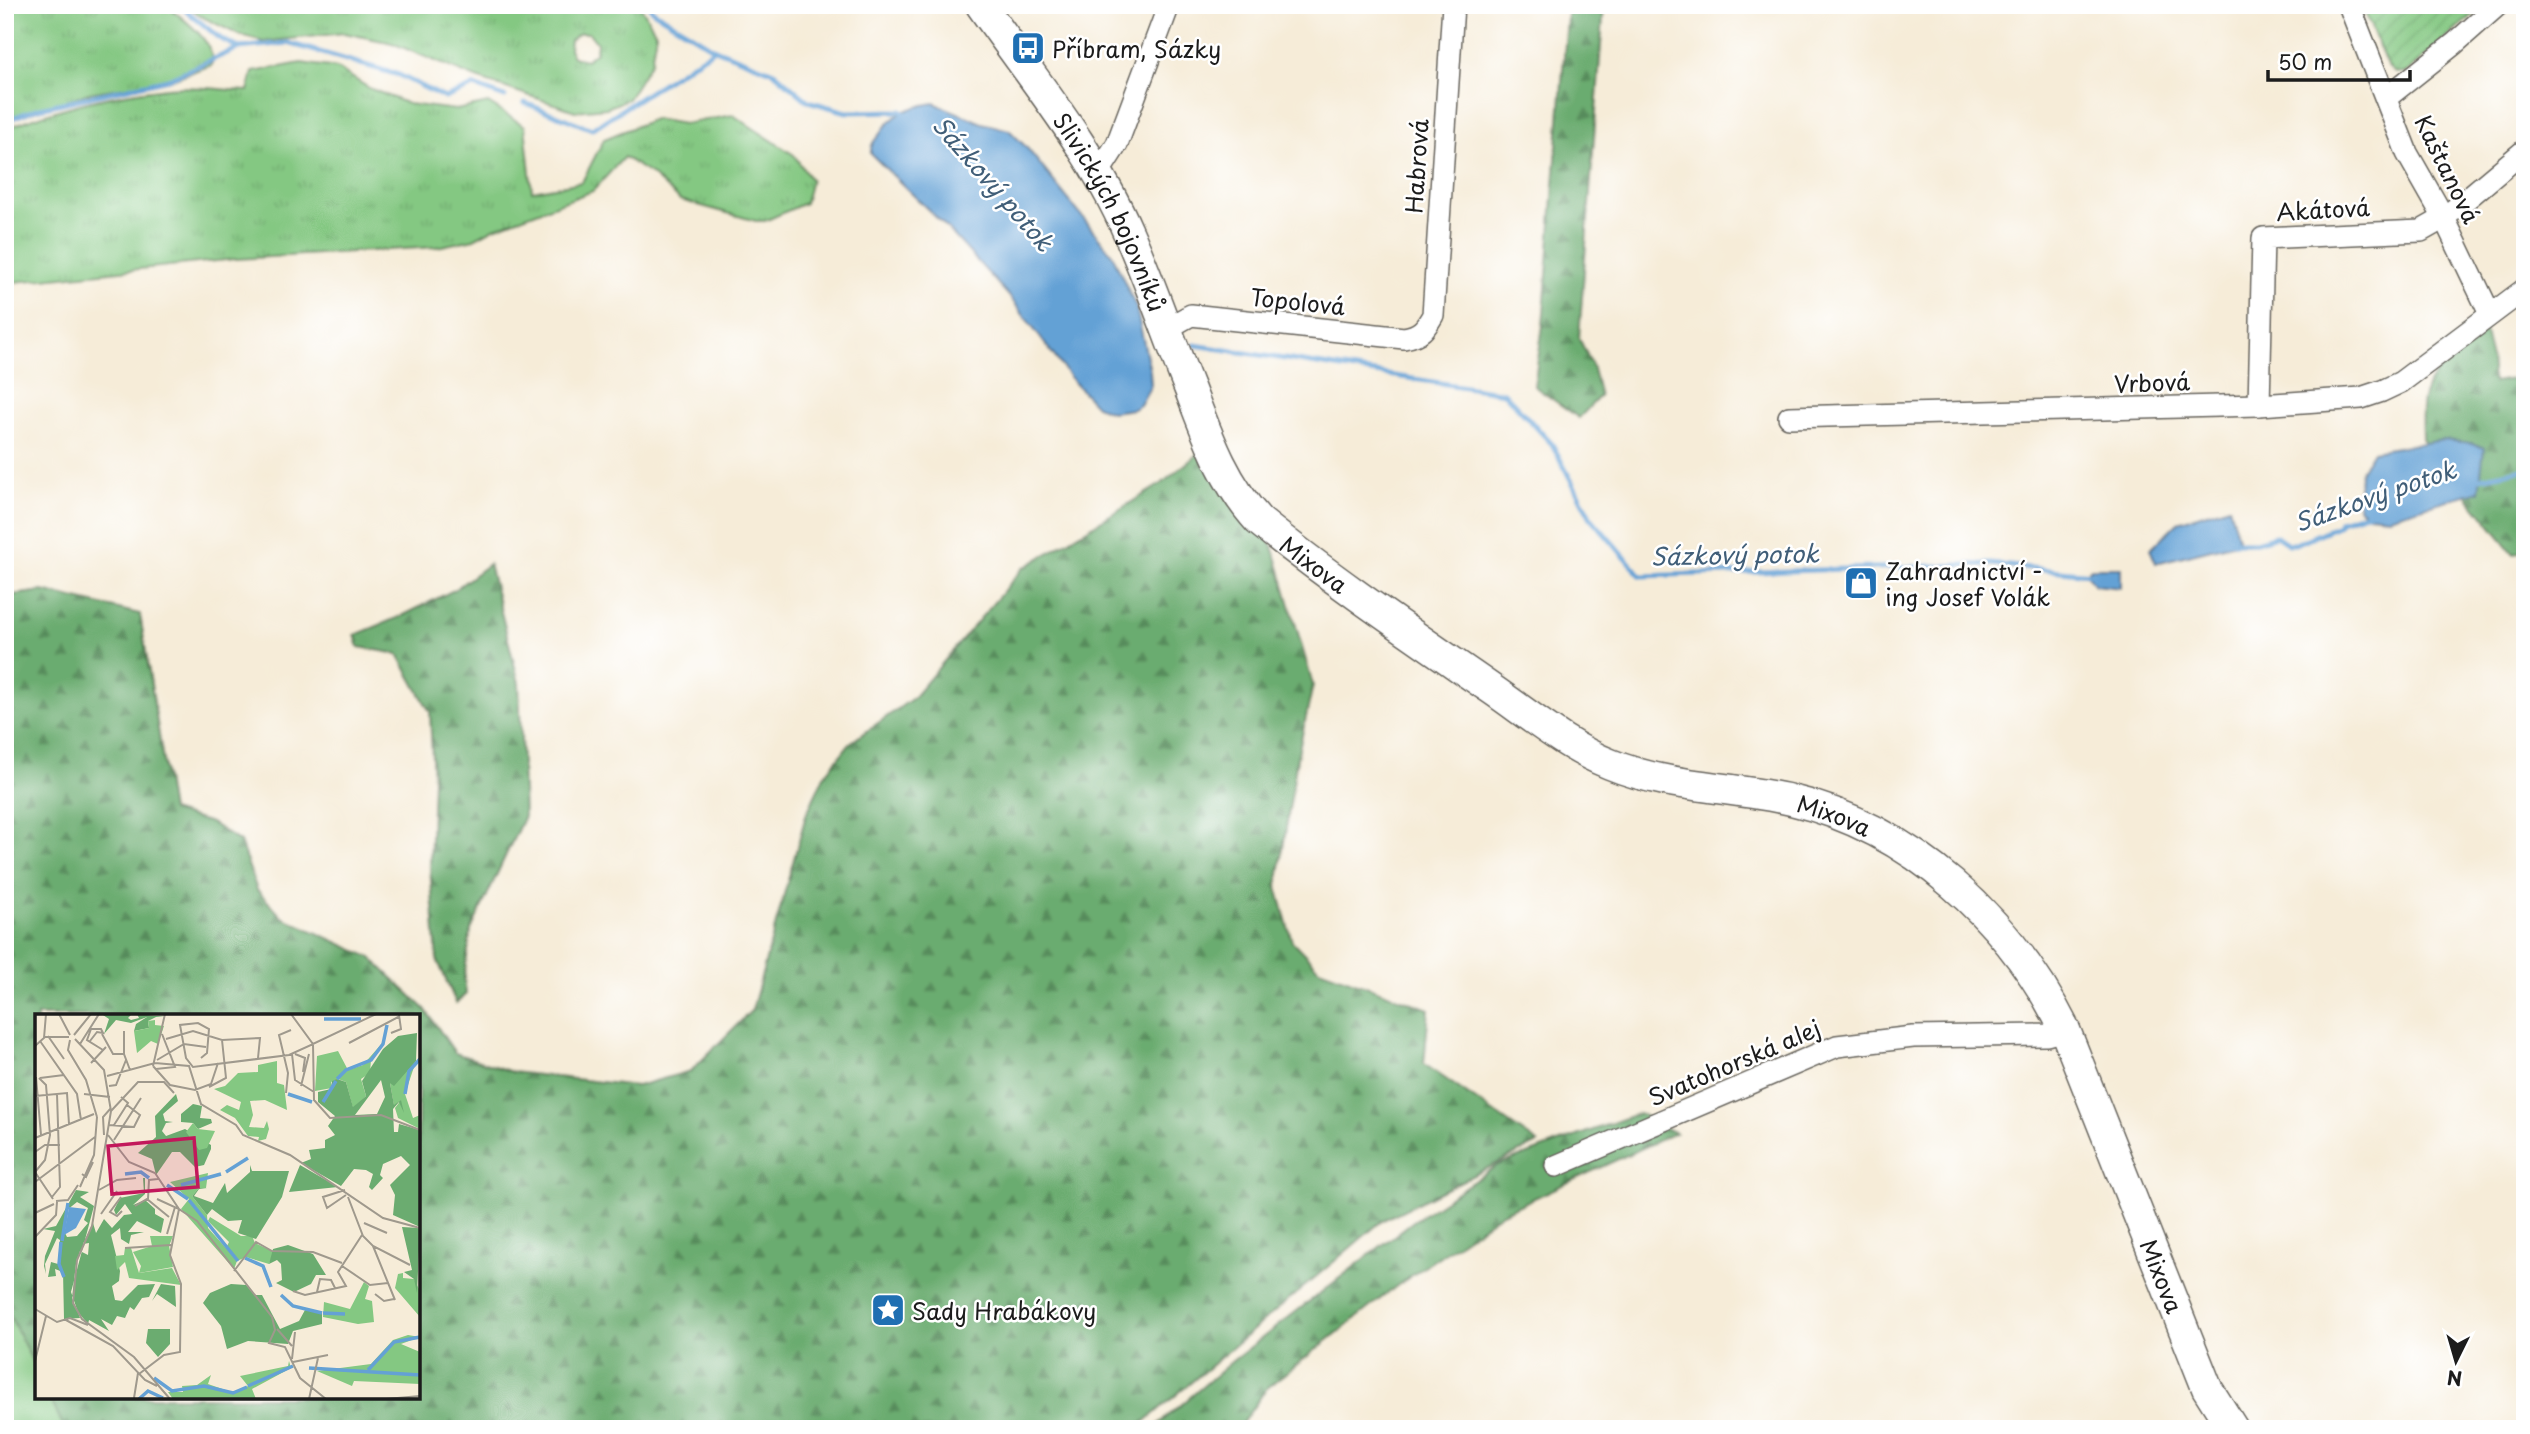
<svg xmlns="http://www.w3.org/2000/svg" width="2530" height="1434" viewBox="0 0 2530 1434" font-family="'Playpen Sans',sans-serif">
	<defs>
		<pattern id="grass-tufts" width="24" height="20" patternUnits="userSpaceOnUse" patternTransform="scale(1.75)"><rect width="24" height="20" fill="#84c882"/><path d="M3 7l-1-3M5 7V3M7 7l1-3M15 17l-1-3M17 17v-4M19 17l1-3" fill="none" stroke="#71ab70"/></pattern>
		<pattern id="forest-firs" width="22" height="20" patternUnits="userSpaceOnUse" patternTransform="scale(1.75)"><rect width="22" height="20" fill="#6bac70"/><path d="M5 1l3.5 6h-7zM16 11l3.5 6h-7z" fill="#578b5b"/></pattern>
		<pattern id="garden-furrows" width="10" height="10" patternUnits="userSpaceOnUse" patternTransform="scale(1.75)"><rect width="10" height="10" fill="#84c882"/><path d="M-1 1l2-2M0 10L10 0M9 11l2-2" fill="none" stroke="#71ab70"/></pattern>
	</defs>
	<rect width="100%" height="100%" fill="#fff"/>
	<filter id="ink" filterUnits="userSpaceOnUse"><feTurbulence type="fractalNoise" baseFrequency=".0143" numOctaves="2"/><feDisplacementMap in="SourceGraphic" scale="14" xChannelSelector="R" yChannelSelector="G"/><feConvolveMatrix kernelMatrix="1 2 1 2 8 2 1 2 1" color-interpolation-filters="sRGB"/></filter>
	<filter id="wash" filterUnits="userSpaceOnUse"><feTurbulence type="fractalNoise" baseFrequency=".00686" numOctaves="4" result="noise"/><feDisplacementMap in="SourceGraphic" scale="28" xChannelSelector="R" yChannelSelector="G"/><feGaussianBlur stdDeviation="1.57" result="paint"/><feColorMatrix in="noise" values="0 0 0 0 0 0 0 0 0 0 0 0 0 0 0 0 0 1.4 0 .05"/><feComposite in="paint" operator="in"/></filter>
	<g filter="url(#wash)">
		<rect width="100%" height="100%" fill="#f6ecd8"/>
		<g fill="url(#grass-tufts)" stroke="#50724f" stroke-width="2" fill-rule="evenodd">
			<path d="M 5,5 L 167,5 C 184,21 215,39 212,65 L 169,80 L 89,93 L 5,121 Z"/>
			<path d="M 186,5 L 640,5 L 656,33 L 651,62 L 628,99 L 607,108 L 575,111 L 476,78 L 392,43 L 344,33 L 263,42 L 237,34 L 204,18 ZM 580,33 L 589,33 L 597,43 L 596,52 L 586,60 L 573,57 L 569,49 L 570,40 Z"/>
			<path d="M 301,63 L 337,68 L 369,88 L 408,104 L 456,110 L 488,103 L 525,126 L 532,191 L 582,182 L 604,139 L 654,119 L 684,124 L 733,115 L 794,155 L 811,180 L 805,203 L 765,221 L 756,221 L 680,200 L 652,175 L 624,157 L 593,191 L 494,228 L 474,239 L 437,247 L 236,259 L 5,283 L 5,129 C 56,108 113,94 167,88 C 193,85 222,90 248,91 L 253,72 Z"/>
		</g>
		<g fill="url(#forest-firs)" stroke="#446446" stroke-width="2">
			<path d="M 1568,5 L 1604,5 L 1579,338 L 1592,365 L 1600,396 L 1579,418 L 1534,386 L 1543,325 Z"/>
			<path d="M 2484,329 L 2491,358 L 2493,382 L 2525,377 L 2525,552 L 2514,554 L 2422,440 C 2422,426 2420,407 2424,395 C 2435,365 2459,346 2484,329 Z"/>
			<path d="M 1208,446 L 1273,546 L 1313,685 L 1297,758 L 1277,887 L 1292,941 L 1319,969 L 1429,1009 L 1424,1064 L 1538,1143 L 1383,1220 L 1136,1429 L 65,1429 L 49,1397 L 418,1397 L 418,1016 L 37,1016 L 37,1371 L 5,1306 L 5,596 L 43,591 L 140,614 L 171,811 L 211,823 L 240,842 L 257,890 L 282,917 L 370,957 L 425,1009 L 455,1053 L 512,1072 L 637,1086 L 691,1071 L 752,1010 L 806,815 L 824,776 L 850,743 L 913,698 L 1022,569 L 1161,484 Z"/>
			<path d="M 489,564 L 519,683 L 524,816 L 471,930 L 464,977 L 466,994 L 456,1003 L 437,959 L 430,867 L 433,780 L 430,712 L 398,654 L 359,647 L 355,635 L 404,615 L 454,590 Z"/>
			<path d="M 1639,1113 L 1675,1133 L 1502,1213 L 1398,1285 L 1266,1389 L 1238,1429 L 1153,1429 L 1231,1362 L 1412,1222 L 1498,1165 Z"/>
		</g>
		<path fill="#84c882" stroke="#50724f" stroke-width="2" d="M 5,1306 L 37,1371 L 37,1397 L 49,1397 L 65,1429 L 5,1429 Z"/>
		<path fill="url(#garden-furrows)" stroke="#50724f" stroke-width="2" d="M 2362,5 L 2485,5 L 2407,72 L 2395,73 L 2387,66 Z"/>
		<g fill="#64a1d5" stroke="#405e78" stroke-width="2">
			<path d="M 934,103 L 982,123 L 1009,130 L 1027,148 L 1112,254 L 1136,307 L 1150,371 L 1151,385 L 1140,405 L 1133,409 L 1112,412 L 1096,406 L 1073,381 L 1009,296 L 948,229 L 871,154 C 870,145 874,141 880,134 C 893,113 910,107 934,103 Z"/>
			<path d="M 2443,440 L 2472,443 L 2484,448 L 2479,491 L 2389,517 L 2368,515 L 2358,507 L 2360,472 L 2373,451 Z"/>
			<path d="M 2229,506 L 2239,542 L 2156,563 L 2150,549 L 2178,522 Z"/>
			<path d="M 2091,568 L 2121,568 L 2121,588 L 2095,585 L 2086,573 Z"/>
		</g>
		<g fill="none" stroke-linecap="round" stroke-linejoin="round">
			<g stroke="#64a1d5" stroke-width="5">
				<path d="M 179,5 L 221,39 L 239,48"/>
				<path d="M 648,5 L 653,11 L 715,49 L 774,72 L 808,101 L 847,112 L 901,111 L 905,114"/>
				<path d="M 525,103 L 592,129 L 715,49"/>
				<path d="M 5,121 L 36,109 L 168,79 L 239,48 L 288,43 L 399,75 L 445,98 L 474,86 L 505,97"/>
				<path d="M 1195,345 L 1504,393 L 1552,444 L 1591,518 L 1641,576 L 1990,564 L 2091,574"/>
				<path d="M 2475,479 L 2525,469"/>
				<path d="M 2233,542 L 2256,542 L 2276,536 L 2288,544 L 2295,544 L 2338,526 L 2340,521 L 2372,511"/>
			</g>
		</g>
	</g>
	<g filter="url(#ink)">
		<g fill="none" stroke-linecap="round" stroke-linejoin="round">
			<g stroke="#68655e" stroke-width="24">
				<g id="street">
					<path d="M 2349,5 L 2407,153 L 2444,218 L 2490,314"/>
					<path d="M 2386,98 L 2454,44 L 2498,5"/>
					<path d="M 1099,172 L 1117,144 L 1169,5"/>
					<path d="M 1166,329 L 1191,315 L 1404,338 C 1421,335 1425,329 1433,315 L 1453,5"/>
					<path d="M 2259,405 L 2263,238 L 2421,231 L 2444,218 L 2525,150"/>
					<path d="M 1789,417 L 2259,405 L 2361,398 L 2382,391 L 2401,382 L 2525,289"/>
					<path d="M 1556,1166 L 1837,1046 L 1913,1037 L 2047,1035 L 2065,1030"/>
				</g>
			</g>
			<g stroke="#68655e" stroke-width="33">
				<g id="secondary">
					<path id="s1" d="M 981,5 C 1032,78 1093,151 1128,232 C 1151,284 1169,338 1190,390 C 1208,437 1224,483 1259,521 C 1332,580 1412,634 1490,688 C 1528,714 1567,747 1610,764 C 1668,788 1731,786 1791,800 C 1912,828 2011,921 2065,1030 L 2207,1388 L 2233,1429"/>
				</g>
			</g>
			<use href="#street" stroke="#fff" stroke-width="21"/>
			<use href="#secondary" stroke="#fff" stroke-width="30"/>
		</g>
	</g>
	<defs>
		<g id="bus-square" transform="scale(1.75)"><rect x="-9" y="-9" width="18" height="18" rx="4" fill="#1f6fb2" stroke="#fff"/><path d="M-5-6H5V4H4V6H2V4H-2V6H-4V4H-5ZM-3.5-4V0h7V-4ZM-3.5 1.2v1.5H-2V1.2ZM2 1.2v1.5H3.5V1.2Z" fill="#fff"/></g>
		<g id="shop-square" transform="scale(1.75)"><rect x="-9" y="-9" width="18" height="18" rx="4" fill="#1f6fb2" stroke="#fff"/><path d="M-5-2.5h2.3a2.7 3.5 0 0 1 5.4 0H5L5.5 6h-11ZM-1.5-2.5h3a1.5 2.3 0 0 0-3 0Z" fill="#fff"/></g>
		<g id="sight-square" transform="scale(1.75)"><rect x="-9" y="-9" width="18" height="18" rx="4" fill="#1f6fb2" stroke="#fff"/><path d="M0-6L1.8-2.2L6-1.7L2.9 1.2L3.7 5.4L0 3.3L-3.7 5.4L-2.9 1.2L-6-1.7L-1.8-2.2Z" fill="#fff"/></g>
	</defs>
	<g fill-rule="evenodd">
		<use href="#bus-square" x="1028" y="48"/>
		<use href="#shop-square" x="1861" y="583"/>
		<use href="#sight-square" x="888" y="1310"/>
	</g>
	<g text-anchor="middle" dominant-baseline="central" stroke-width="5" stroke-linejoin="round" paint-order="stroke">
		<g font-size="23" fill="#1c1c1c" stroke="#fff" text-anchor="start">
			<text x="1052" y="48">Příbram, Sázky</text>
			<text x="1885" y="570">Zahradnictví -<tspan x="1885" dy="26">ing Josef Volák</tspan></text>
			<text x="912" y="1310">Sady Hrabákovy</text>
		</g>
		<g font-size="23" fill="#1c1c1c" stroke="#fff">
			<text transform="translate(1416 166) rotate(-86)">Habrová</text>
			<text transform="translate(2448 169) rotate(64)">Kaštanová</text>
			<text transform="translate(2323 209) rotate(-3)">Akátová</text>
			<text stroke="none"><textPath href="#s1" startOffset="245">Slivických bojovníků</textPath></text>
			<text transform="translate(1298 301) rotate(6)">Topolová</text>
			<text transform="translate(2152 382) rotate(-2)">Vrbová</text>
			<text stroke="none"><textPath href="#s1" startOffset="660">Mixova</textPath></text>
			<text stroke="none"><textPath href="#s1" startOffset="1248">Mixova</textPath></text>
			<text transform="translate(1734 1062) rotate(-23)">Svatohorská alej</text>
			<text stroke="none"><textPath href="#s1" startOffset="1836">Mixova</textPath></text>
		</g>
		<g font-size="24" font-style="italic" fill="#405e78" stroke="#fff">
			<text transform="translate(994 183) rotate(49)">Sázkový potok</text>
			<text transform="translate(2375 495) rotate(-19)">Sázkový potok</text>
			<text transform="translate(1735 554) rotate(-1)">Sázkový potok</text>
		</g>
	</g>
	<g transform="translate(35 1014)">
		<rect width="385" height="385" fill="#f6ecd8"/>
		<path d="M 349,27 L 336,46 L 335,59 L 326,65 L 331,82 L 318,94 L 311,68 L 303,65 L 296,68 L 297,74 L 280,77 L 282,42 L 303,37 L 313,56 L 328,51 ZM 242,47 L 242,69 L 249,71 L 252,96 L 230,86 L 215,87 L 218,101 L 214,113 L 229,114 L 232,107 L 234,115 L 231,125 L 223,127 L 224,123 L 213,122 L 200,104 L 185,96 L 192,91 L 204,96 L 206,88 L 179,75 L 190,72 L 203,59 L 223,58 L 223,51 ZM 381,47 L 370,80 L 378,104 L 385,101 L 385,115 L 363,104 L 360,94 L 366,86 L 359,92 L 355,69 ZM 173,159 L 171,174 L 164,174 L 157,182 L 172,201 L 173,214 L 191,234 L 194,228 L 173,207 L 175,203 L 206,222 L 217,222 L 220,229 L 239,238 L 234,250 L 211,243 L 202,247 L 199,255 L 146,195 L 154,185 L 135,168 ZM 115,222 L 138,222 L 134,232 L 138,253 L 104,259 L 106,252 L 98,238 L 117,232 ZM 368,259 L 368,264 L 379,265 L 385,277 L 385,303 L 360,274 L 363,260 ZM 329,268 L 334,272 L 330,285 L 337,287 L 339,308 L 323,310 L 288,303 L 289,288 L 315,295 ZM 373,321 L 385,323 L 366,330 L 385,338 L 385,370 L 319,367 L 317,372 L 282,357 L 336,350 L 358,326 ZM 254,347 L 256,354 L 217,375 L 221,385 L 138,385 L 133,378 L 148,378 L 147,372 L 162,371 L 176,361 L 173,370 L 199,379 L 213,372 L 205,362 L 253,352 Z" fill="#84c882"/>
		<path d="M 90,0 L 97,0 L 93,4 L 96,6 L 104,4 L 102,0 L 130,3 L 121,3 L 113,7 L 114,14 L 99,17 L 101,10 L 112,3 L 96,9 L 81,6 L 69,20 L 74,5 L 68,1 ZM 382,19 L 381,47 L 359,72 L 355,69 L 359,91 L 366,86 L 369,99 L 364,88 L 358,95 L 359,118 L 363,118 L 364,110 L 385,116 L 385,213 L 358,201 L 360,181 L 355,171 L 375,151 L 366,142 L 348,150 L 345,161 L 348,164 L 337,176 L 334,173 L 338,160 L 331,156 L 319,155 L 306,172 L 266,149 L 276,145 L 274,136 L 290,134 L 290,126 L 300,121 L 293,112 L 300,102 L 283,88 L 283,78 L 296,75 L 297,67 L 302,65 L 311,68 L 318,93 L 331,82 L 327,67 L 348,35 L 363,22 ZM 346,66 L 350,83 L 342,100 L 320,101 ZM 141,80 L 143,87 L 128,100 L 130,107 L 138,108 L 131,109 L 127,117 L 131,122 L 150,115 L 176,131 L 176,135 L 169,151 L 160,153 L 145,138 L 137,138 L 121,161 L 117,145 L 103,139 L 121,123 L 120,102 ZM 158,90 L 167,92 L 165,104 L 176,105 L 177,109 L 163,115 L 158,109 L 146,108 L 146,100 ZM 215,151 L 217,157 L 254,157 L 247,183 L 221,225 L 203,219 L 207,206 L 193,207 L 177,195 L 172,201 L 157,182 L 164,174 L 172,174 L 164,175 L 159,182 L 178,189 L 190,169 L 192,179 L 215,158 ZM 265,151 L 303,173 L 254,178 ZM 108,164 L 110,164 L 110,180 L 98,191 L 110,186 L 120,195 L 120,200 L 129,205 L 126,219 L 102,207 L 93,218 L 109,218 L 96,221 L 94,230 L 86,225 L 85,214 L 76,221 L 85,257 L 84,267 L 77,272 L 80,286 L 87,287 L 103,271 L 120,270 L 114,283 L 107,284 L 99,296 L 95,293 L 90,304 L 82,302 L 77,311 L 66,305 L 74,317 L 54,306 L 53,310 L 42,297 L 37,284 L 41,250 L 45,237 L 53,241 L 54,229 L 48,230 L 58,209 L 61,219 L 69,205 L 77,214 L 89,201 L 97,200 L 90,190 L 81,201 L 79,196 L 85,184 L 109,179 ZM 41,176 L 54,178 L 45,183 L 59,192 L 36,278 L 45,304 L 29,305 L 28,258 L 20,255 L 21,262 L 13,263 L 16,248 L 23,250 L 25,226 L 22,224 L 10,250 L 11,260 L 9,252 L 10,242 L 20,217 L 8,215 L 21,212 ZM 42,188 L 53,194 L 49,206 L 53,209 L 42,222 L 32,223 L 28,215 L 32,196 ZM 367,213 L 385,214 L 382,279 L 379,265 L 369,258 L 377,256 ZM 253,231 L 278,240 L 291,261 L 281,261 L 276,270 L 259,278 L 241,269 L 247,266 L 246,250 L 242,246 L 234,250 L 238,235 ZM 126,270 L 140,272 L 141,293 L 122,280 L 117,287 ZM 196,270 L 211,271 L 220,281 L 227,281 L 245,315 L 264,307 L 270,296 L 287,299 L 287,310 L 258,317 L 253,330 L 213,327 L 192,335 L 186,312 L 168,289 L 175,279 ZM 113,315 L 135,315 L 135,330 L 123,343 L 111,329 Z" fill="#6bac70" fill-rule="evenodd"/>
		<path d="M 120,6 L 120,11 L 129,12 L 123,30 L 116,27 L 102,39 L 99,17 L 114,14 L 113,7 Z" fill="#84c882"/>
		<path d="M 158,109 L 163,115 L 180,117 L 172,134 L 164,136 L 151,118 Z" fill="#84c882"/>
		<path d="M 90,234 L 96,234 L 104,259 L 137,254 L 146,271 L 94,264 L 90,248 L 82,256 L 80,242 L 89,241 Z" fill="#84c882"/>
		<path d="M 34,193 L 51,195 L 41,214 L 29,221 Z" fill="#64a1d5"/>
		<path fill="none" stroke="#64a1d5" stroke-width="3.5" d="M 289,5 L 326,5M 302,65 L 311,56 L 336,46 L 348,30 L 352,11M 253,80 L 277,88M 370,80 L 374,57 L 385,45M 288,88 L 301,67M 191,158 L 213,144M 90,160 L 106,158 L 114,164M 132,171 L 153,185M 146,171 L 186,160M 154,186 L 203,247M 27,227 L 33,189M 26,228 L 24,250 L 29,263M 210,244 L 228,252 L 236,273M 246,281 L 258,292 L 287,299M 288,299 L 310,300M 274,354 L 385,361M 333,356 L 359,328 L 385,323M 119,364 L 137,377 L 169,372 L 198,379 L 212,373M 213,372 L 258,352M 104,385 L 113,377 L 128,384"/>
		<path fill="none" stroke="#9f998d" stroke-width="2" d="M 24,0 L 35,21M 256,0 L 278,30 L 341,0M 89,17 L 89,40 L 95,56M 356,19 L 366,15 L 364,1M 67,20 L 78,40 L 89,40M 39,21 L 56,0M 13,22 L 29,45M 9,24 L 11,0M 40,25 L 69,56 L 76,97 L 57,212 L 42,246 L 38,289 L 47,305 L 99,343 L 135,385M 131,25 L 158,17 L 187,26 L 225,24 L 223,44M 35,26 L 33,36 L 51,66 L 62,103M 5,27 L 42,80 L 46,106M 55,27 L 62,18 L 68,19 L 66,15 L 56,15 L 52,26 L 68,36M 314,29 L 365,2M 45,30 L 64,0M 0,32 L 10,23 L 34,23M 257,40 L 260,66 L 279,78M 260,40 L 270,44 L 268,58M 166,44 L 172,39 L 174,15 L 163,9 L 145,11 L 151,44 L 158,53 L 254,41 L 278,30 L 279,86 L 295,104 L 346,101 L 385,116M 122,46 L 149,30 L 171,33M 56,49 L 71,33M 118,52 L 135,71 L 160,76 L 176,70 L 183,49M 118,52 L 130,0M 121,55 L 140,53 L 127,20M 72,62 L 120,49 L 154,52 L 166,90 L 201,111 L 208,121 L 255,141 L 348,204 L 385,214M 1,63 L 6,121M 5,64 L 29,61M 74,72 L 81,71 L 91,46M 266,72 L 274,40M 174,73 L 191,64 L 187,26M 251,79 L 253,59 L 244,21 L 256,16M 49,80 L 75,83M 0,82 L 32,79 L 34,110M 76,97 L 103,68 L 129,68 L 139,79M 74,111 L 99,113 L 105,101 L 92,91M 79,111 L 93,89 L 86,83M 69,121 L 68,103 L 76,94M 73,121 L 94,148 L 120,159 L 144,195 L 162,207 L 237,303 L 240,316 L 234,329 L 250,333 L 265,364 L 291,385M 0,124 L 59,100M 79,126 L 106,84M 0,138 L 10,131 L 25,131M 0,158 L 10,146 L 15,121 L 11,71 L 4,64M 0,158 L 18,185M 47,160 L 51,163 L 58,148M 0,168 L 60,123M 45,173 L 59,141 L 62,103M 64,176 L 82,166 L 101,164M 310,176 L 288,183 L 292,194 L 311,181M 17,183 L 25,173 L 22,80M 86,183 L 75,198 L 82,202 L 87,197M 313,183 L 328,222 L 338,232 L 375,251M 113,185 L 114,166 L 123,165M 21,187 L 33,186 L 43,171M 100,192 L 112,185 L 134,203M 0,199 L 19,190M 66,200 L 82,177M 329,209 L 352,219M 132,220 L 140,193M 0,223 L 21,201 L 22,188M 338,232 L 360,286M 90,234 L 136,231M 307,252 L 335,271 L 353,269M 199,257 L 221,228 L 237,237 L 278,238 L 307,249M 258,277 L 270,281 L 311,272 L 303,258 L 327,221M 282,278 L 285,265 L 296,266 L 300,274M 340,280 L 349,287 L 359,285M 0,295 L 22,308 L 35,304 L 53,311M 31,306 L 78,332 L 110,366 L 122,372M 242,315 L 257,332M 257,345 L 260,318M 0,347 L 11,302M 258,348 L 293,341M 104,360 L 129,341 L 145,338 L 146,270 L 135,241 L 144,195 L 122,185M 99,384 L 103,359M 274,385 L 283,344M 351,385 L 385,382"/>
		<path fill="#c2185b" fill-opacity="0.15" stroke="#c2185b" stroke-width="3.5" d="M 159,124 L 163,173 L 77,180 L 73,132 Z"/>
		<rect width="385" height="385" fill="none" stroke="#1c1c1c" stroke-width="3.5"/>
	</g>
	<rect width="2530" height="1434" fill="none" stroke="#fff" stroke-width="28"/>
	<g transform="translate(2456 1361) rotate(185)" stroke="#ffffff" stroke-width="5" paint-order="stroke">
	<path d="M0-5L12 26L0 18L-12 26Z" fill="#1c1c1c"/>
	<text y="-10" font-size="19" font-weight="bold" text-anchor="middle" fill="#1c1c1c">N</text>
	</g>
	<path d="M2268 70v10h142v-10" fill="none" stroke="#1c1c1c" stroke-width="3.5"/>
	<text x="2278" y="70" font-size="21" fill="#1c1c1c" stroke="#ffffff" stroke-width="5" paint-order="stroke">50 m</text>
</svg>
